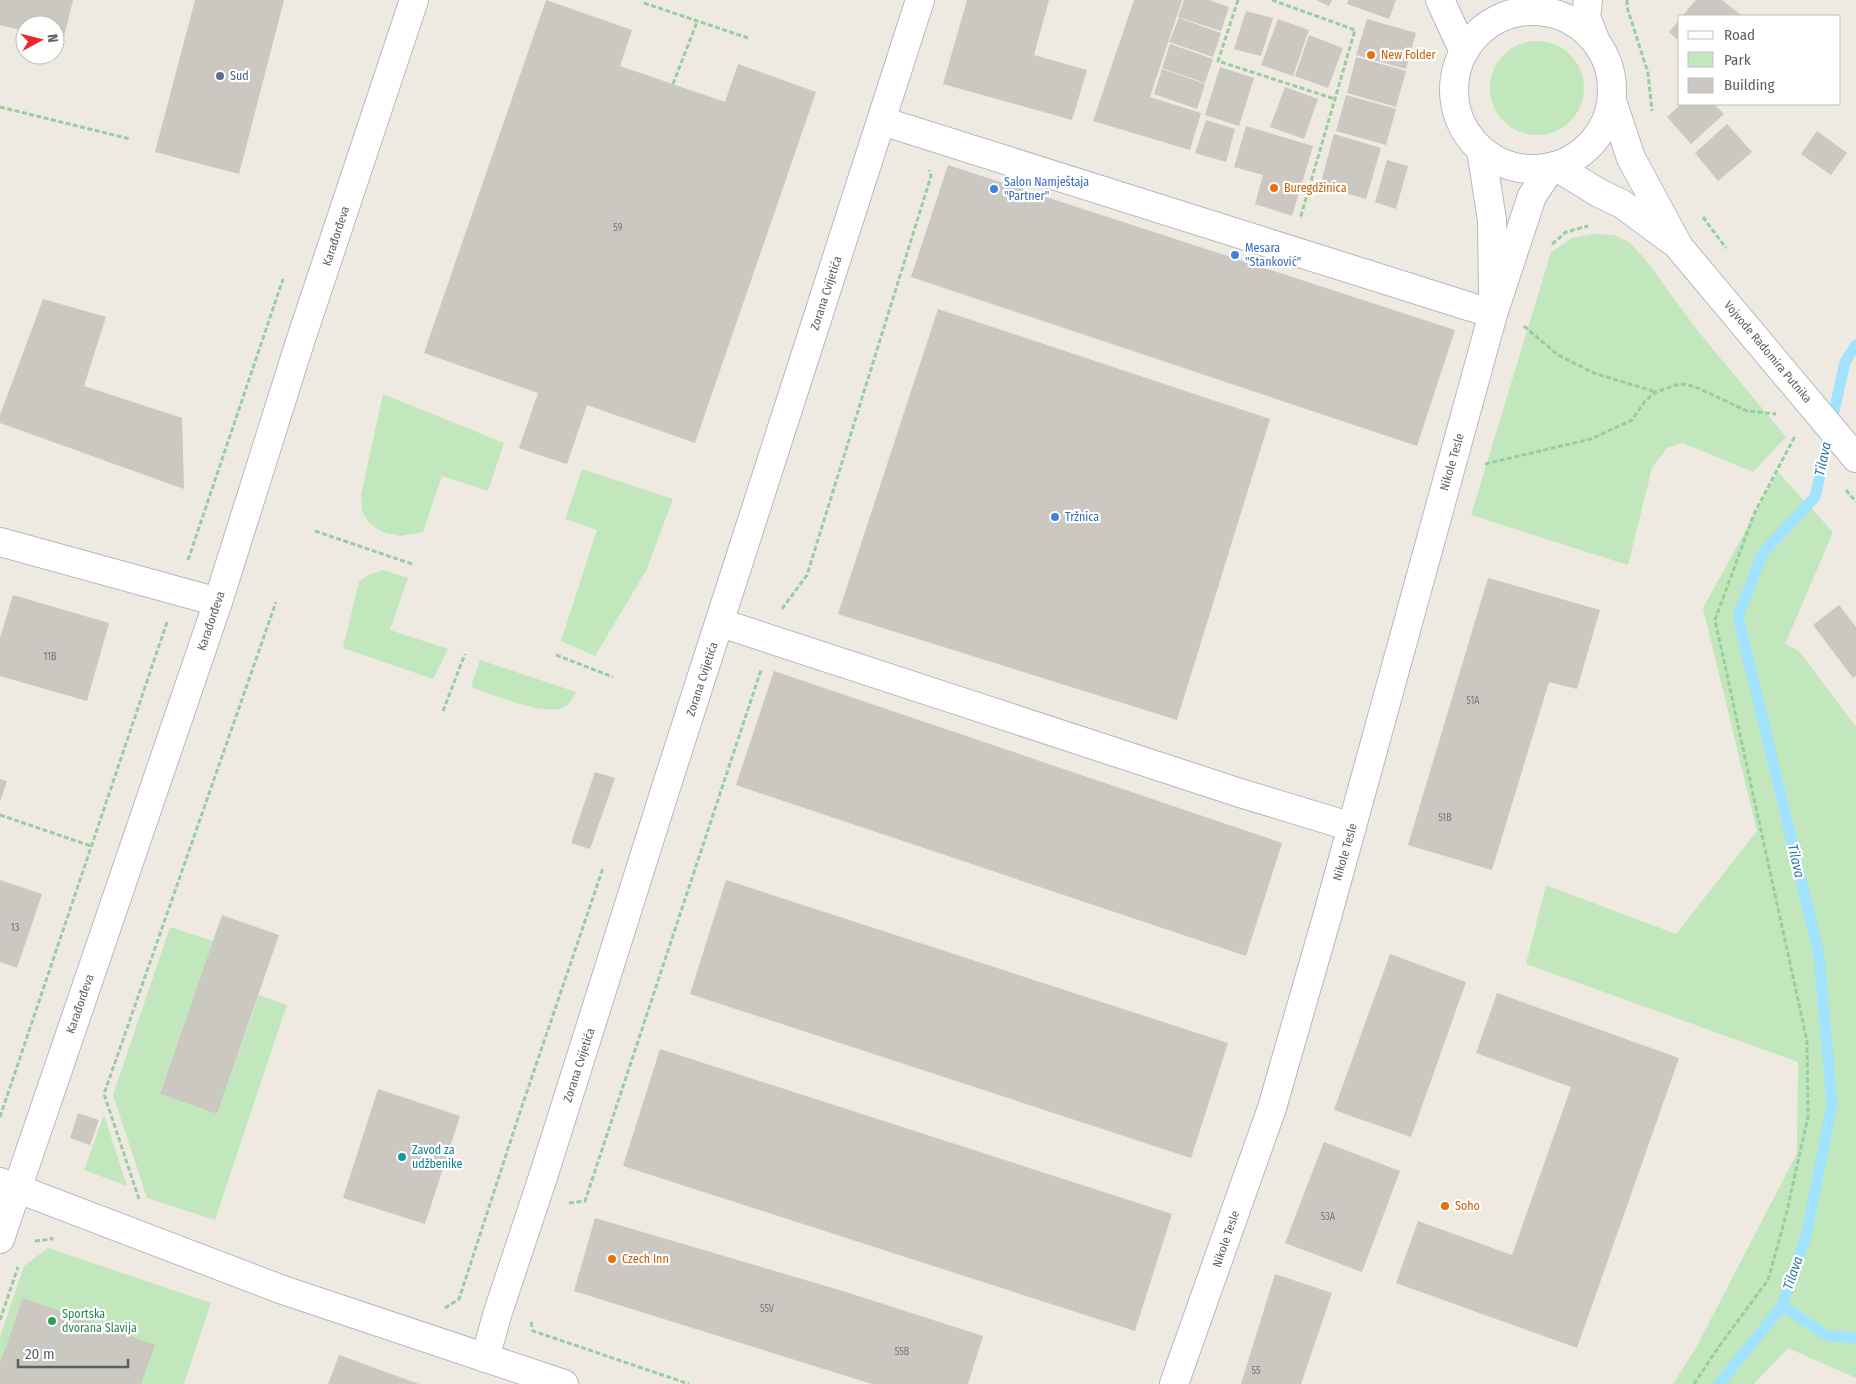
<svg xmlns="http://www.w3.org/2000/svg" width="1856" height="1384" viewBox="0 0 1856 1384" font-family="'Fira Sans Condensed',sans-serif">
	<rect width="100%" height="100%" fill="#eeeae1"/>
	<g fill="#c2e7bc">
		<circle cx="1537" cy="88" r="47"/>
		<path d="M 1592,234 L 1614,235 L 1629,242 L 1645,259 L 1697,330 L 1786,437 L 1753,472 L 1683,443 L 1667,448 L 1652,468 L 1628,565 L 1471,515 L 1551,252 L 1572,238 Z"/>
		<path d="M 383,394 L 504,443 L 488,491 L 442,476 L 423,532 L 400,536 L 382,532 L 368,522 L 362,511 L 361,495 Z"/>
		<path d="M 582,469 L 673,499 L 646,571 L 595,656 L 561,641 L 597,530 L 565,519 Z"/>
		<path d="M 1778,472 L 1833,532 L 1785,644 L 1799,651 L 1856,727 L 1856,1378 L 1788,1348 L 1754,1384 L 1673,1384 L 1697,1346 L 1797,1153 L 1798,1062 L 1526,964 L 1546,885 L 1676,934 L 1757,831 L 1703,608 Z"/>
		<path d="M 383,570 L 408,578 L 390,630 L 448,649 L 433,679 L 343,648 L 359,582 L 368,575 Z"/>
		<path d="M 480,660 L 576,692 C 573,697 569,705 565,707 C 546,717 491,694 471,687 Z"/>
		<path d="M 170,927 L 213,941 L 160,1094 L 217,1114 L 259,995 L 287,1005 L 215,1220 L 147,1198 L 113,1095 Z"/>
		<path d="M 104,1115 L 127,1186 L 84,1170 Z"/>
		<path d="M 48,1248 L 211,1303 L 184,1384 L 0,1384 L 0,1337 L 24,1266 Z"/>
	</g>
	<g fill="none" stroke-linecap="round" stroke-linejoin="round">
		<g stroke="#a1e2ff" stroke-width="11">
			<path d="M 1782,1306 L 1828,1336 L 1856,1338"/>
			<path d="M 1719,1384 L 1782,1306 L 1806,1236 L 1832,1105 L 1819,955 L 1738,616 L 1763,553 L 1815,497 L 1845,362 L 1856,345"/>
		</g>
	</g>
	<g fill="#cbc7c1">
		<path d="M 0,0 L 73,0 L 63,41 L 55,39 L 55,25 L 25,25 L 25,31 L 0,25 Z"/>
		<path d="M 195,0 L 284,0 L 239,174 L 155,152 Z"/>
		<path d="M 546,0 L 632,30 L 620,66 L 725,102 L 738,64 L 816,92 L 695,443 L 587,405 L 567,464 L 542,456 L 519,448 L 538,393 L 424,353 Z"/>
		<path d="M 967,0 L 1049,0 L 1034,55 L 1087,70 L 1072,120 L 943,84 Z"/>
		<path d="M 1134,0 L 1182,0 L 1150,97 L 1201,113 L 1190,150 L 1093,121 Z"/>
		<path d="M 1184,0 L 1209,0 L 1229,7 L 1221,31 L 1178,17 Z"/>
		<path d="M 1316,0 L 1332,0 L 1329,6 Z"/>
		<path d="M 1348,0 L 1396,0 L 1389,19 L 1347,4 Z"/>
		<path d="M 1696,0 L 1722,0 L 1742,16 L 1682,16 Z"/>
		<path d="M 1246,11 L 1273,18 L 1261,56 L 1234,49 Z"/>
		<path d="M 1179,18 L 1221,33 L 1213,57 L 1169,42 Z"/>
		<path d="M 1278,19 L 1309,30 L 1293,76 L 1261,65 Z"/>
		<path d="M 1367,19 L 1416,33 L 1406,69 L 1356,55 Z"/>
		<path d="M 1680,19 L 1680,42 L 1669,32 Z"/>
		<path d="M 1309,35 L 1343,48 L 1328,88 L 1295,76 Z"/>
		<path d="M 1170,44 L 1213,59 L 1205,83 L 1162,68 Z"/>
		<path d="M 1356,57 L 1406,71 L 1396,107 L 1347,93 Z"/>
		<path d="M 1220,67 L 1254,78 L 1239,126 L 1205,115 Z"/>
		<path d="M 1162,69 L 1205,84 L 1197,109 L 1154,94 Z"/>
		<path d="M 1285,87 L 1318,99 L 1304,139 L 1270,127 Z"/>
		<path d="M 1346,95 L 1396,109 L 1386,145 L 1336,131 Z"/>
		<path d="M 1681,104 L 1714,104 L 1724,114 L 1691,144 L 1667,117 Z"/>
		<path d="M 1206,120 L 1235,129 L 1226,162 L 1195,153 Z"/>
		<path d="M 1727,124 L 1752,152 L 1718,181 L 1695,153 Z"/>
		<path d="M 1246,126 L 1313,146 L 1292,216 L 1255,204 L 1263,175 L 1234,167 Z"/>
		<path d="M 1817,131 L 1847,153 L 1831,175 L 1801,154 Z"/>
		<path d="M 1334,134 L 1381,148 L 1366,199 L 1320,186 Z"/>
		<path d="M 1387,160 L 1408,166 L 1396,209 L 1375,202 Z"/>
		<path d="M 948,165 L 1455,330 L 1417,446 L 911,277 Z"/>
		<path d="M 43,299 L 106,317 L 84,386 L 182,418 L 184,489 L 0,423 L 0,415 Z"/>
		<path d="M 938,309 L 1270,419 L 1177,720 L 838,614 Z"/>
		<path d="M 1488,578 L 1600,610 L 1577,689 L 1549,682 L 1492,870 L 1408,845 Z"/>
		<path d="M 13,595 L 109,623 L 87,701 L 0,676 L 0,638 Z"/>
		<path d="M 1839,605 L 1856,627 L 1856,676 L 1853,678 L 1813,625 Z"/>
		<path d="M 774,671 L 1282,843 L 1246,956 L 736,785 Z"/>
		<path d="M 595,772 L 615,778 L 590,849 L 571,843 Z"/>
		<path d="M 0,779 L 7,781 L 0,802 Z"/>
		<path d="M 0,880 L 42,894 L 17,968 L 0,962 Z"/>
		<path d="M 726,880 L 1228,1043 L 1191,1158 L 690,994 Z"/>
		<path d="M 222,915 L 279,935 L 217,1114 L 160,1094 Z"/>
		<path d="M 1390,954 L 1466,982 L 1411,1137 L 1334,1110 Z"/>
		<path d="M 1497,993 L 1679,1058 L 1577,1348 L 1396,1283 L 1418,1221 L 1512,1255 L 1571,1087 L 1476,1053 Z"/>
		<path d="M 660,1049 L 1172,1214 L 1135,1331 L 623,1166 Z"/>
		<path d="M 378,1089 L 460,1116 L 425,1224 L 343,1198 Z"/>
		<path d="M 78,1113 L 99,1120 L 90,1145 L 70,1138 Z"/>
		<path d="M 1324,1142 L 1400,1171 L 1362,1272 L 1285,1243 Z"/>
		<path d="M 595,1218 L 846,1292 L 983,1336 L 968,1384 L 872,1384 L 574,1291 Z"/>
		<path d="M 1275,1274 L 1332,1293 L 1301,1384 L 1241,1384 Z"/>
		<path d="M 23,1298 L 155,1345 L 141,1384 L 0,1384 L 0,1363 Z"/>
		<path d="M 339,1355 L 419,1384 L 328,1384 Z"/>
	</g>
	<g fill="none" stroke-linecap="round" stroke-linejoin="round">
		<g stroke="#b4b9bd" stroke-width="30">
			<g id="street">
				<path d="M 882,121 L 1493,314"/>
				<path d="M 1481,150 L 1492,220 L 1493,292"/>
				<path d="M 0,542 L 218,602"/>
				<path d="M 721,623 L 1240,793 L 1352,827"/>
				<path d="M 0,1182 L 283,1290 L 564,1384"/>
				<path d="M 485,1358 L 498,1312 L 543,1177 L 669,778 L 920,0"/>
				<path d="M 1174,1384 L 1272,1108 L 1327,917 L 1493,314 L 1532,196 L 1551,168"/>
			</g>
		</g>
		<g stroke="#b5babf" stroke-width="30">
			<g id="secondary">
				<path d="M 1440,0 L 1464,52"/>
				<path d="M 1588,0 L 1586,17 L 1596,42"/>
				<circle cx="1533" cy="90" r="79"/>
				<path d="M 1612,101 L 1631,158 L 1679,247 L 1856,458"/>
				<path d="M 1555,166 L 1599,193 L 1622,204 L 1672,241"/>
				<path d="M 0,1239 L 218,602 L 299,345 L 414,0"/>
			</g>
		</g>
		<g stroke="#97ce9f" stroke-width="3" stroke-dasharray="5 2.5" stroke-linecap="butt">
			<path d="M 1238,0 L 1218,61 L 1335,99"/>
			<path d="M 1272,0 L 1355,30 L 1300,219"/>
			<path d="M 1627,0 L 1627,7 L 1648,73 L 1652,111"/>
			<path d="M 644,3 L 748,38"/>
			<path d="M 673,84 L 697,22"/>
			<path d="M 0,107 L 130,139"/>
			<path d="M 1703,217 L 1726,248"/>
			<path d="M 1552,244 L 1566,232 L 1588,226"/>
			<path d="M 1524,326 L 1558,355 L 1594,373 L 1656,392"/>
			<path d="M 1485,464 L 1591,439 L 1632,420 L 1645,401 L 1656,392 L 1676,385 L 1686,384 L 1698,388 L 1747,411 L 1776,414"/>
			<path d="M 1846,490 L 1856,502"/>
			<path d="M 315,531 L 412,564"/>
			<path d="M 188,560 L 283,279"/>
			<path d="M 782,609 L 807,575 L 931,176 L 929,170"/>
			<path d="M 556,655 L 613,677"/>
			<path d="M 443,711 L 465,654"/>
			<path d="M 0,815 L 91,846"/>
			<path d="M 0,1117 L 167,622"/>
			<path d="M 139,1199 L 104,1094 L 276,602"/>
			<path d="M 569,1203 L 585,1201 L 761,670"/>
			<path d="M 35,1241 L 52,1239 L 52,1237"/>
			<path d="M 445,1308 L 459,1299 L 521,1109 L 603,868"/>
			<path d="M 0,1320 L 18,1267"/>
			<path d="M 531,1322 L 533,1331 L 689,1384"/>
			<path d="M 1694,1384 L 1720,1345 L 1768,1280 L 1786,1215 L 1808,1117 L 1807,1041 L 1715,620 L 1754,514 L 1795,436"/>
		</g>
		<use href="#street" stroke="#fff" stroke-width="28"/>
		<use href="#secondary" stroke="#fff" stroke-width="28"/>
	</g>
	<g fill="#e8710a" stroke="#fff" stroke-width="2">
		<circle cx="1371" cy="55" r="5"/>
		<circle cx="1274" cy="188" r="5"/>
		<circle cx="1445" cy="1206" r="5"/>
		<circle cx="612" cy="1259" r="5"/>
	</g>
	<circle fill="#5c6f8a" stroke="#fff" stroke-width="2" cx="220" cy="76" r="5"/>
	<g fill="#3f7fe0" stroke="#fff" stroke-width="2">
		<circle cx="994" cy="189" r="5"/>
		<circle cx="1235" cy="255" r="5"/>
		<circle cx="1055" cy="517" r="5"/>
	</g>
	<circle fill="#0f9aa8" stroke="#fff" stroke-width="2" cx="402" cy="1157" r="5"/>
	<circle fill="#2e9e5b" stroke="#fff" stroke-width="2" cx="52" cy="1321" r="5"/>
	<g text-anchor="middle" dominant-baseline="central" stroke-width="4.5" stroke-linejoin="round" paint-order="stroke">
		<g font-size="10" fill="#76797a">
			<text x="618" y="228">59</text>
			<text x="50" y="657">11B</text>
			<text x="1473" y="701">51A</text>
			<text x="1445" y="818">51B</text>
			<text x="15" y="928">13</text>
			<text x="1328" y="1217">53A</text>
			<text x="767" y="1309">55V</text>
			<text x="902" y="1352">55B</text>
			<text x="1256" y="1371">55</text>
		</g>
		<g font-size="12" fill="#c56008" stroke="#fff" text-anchor="start">
			<text x="1381" y="55">New Folder</text>
			<text x="1284" y="188">Buregdžinica</text>
			<text x="1455" y="1206">Soho</text>
			<text x="622" y="1259">Czech Inn</text>
		</g>
		<g font-size="12" fill="#4e5e75" stroke="#fff" text-anchor="start">
			<text x="230" y="76">Sud</text>
		</g>
		<g font-size="12" fill="#366cbe" stroke="#fff" text-anchor="start">
			<text x="1004" y="182">Salon Namještaja<tspan x="1004" dy="14">"Partner"</tspan></text>
			<text x="1245" y="248">Mesara<tspan x="1245" dy="14">"Stanković"</tspan></text>
			<text x="1065" y="517">Tržnica</text>
		</g>
		<g font-size="12" fill="#5a5f63" stroke="#fff">
			<text transform="translate(336 236) rotate(-72)">Karađorđeva</text>
			<text transform="translate(826 293) rotate(-72)">Zorana Cvijetića</text>
			<text transform="translate(1768 352) rotate(50)">Vojvode Radomira Putnika</text>
			<text transform="translate(1452 462) rotate(-74)">Nikole Tesle</text>
			<text transform="translate(211 621) rotate(-71)">Karađorđeva</text>
			<text transform="translate(702 679) rotate(-72)">Zorana Cvijetića</text>
			<text transform="translate(1345 852) rotate(-74)">Nikole Tesle</text>
			<text transform="translate(80 1004) rotate(-71)">Karađorđeva</text>
			<text transform="translate(579 1065) rotate(-72)">Zorana Cvijetića</text>
			<text transform="translate(1226 1239) rotate(-71)">Nikole Tesle</text>
		</g>
		<g font-size="12" fill="#0d838f" stroke="#fff" text-anchor="start">
			<text x="412" y="1150">Zavod za<tspan x="412" dy="14">udžbenike</tspan></text>
		</g>
		<g font-size="12" fill="#27864d" stroke="#fff" text-anchor="start">
			<text x="62" y="1314">Sportska<tspan x="62" dy="14">dvorana Slavija</tspan></text>
		</g>
		<g font-size="14" font-style="italic" fill="#3379a4" stroke="#fff">
			<text transform="translate(1823 459) rotate(-78)">Tilava</text>
			<text transform="translate(1796 861) rotate(77)">Tilava</text>
			<text transform="translate(1793 1273) rotate(-71)">Tilava</text>
		</g>
	</g>
	<rect x="1678" y="15" width="162" height="90" fill="#ffffff" stroke="#bdbfc1"/>
	<rect x="1688" y="31" width="25" height="8" fill="#ffffff" stroke="#bdbfc1"/>
	<text x="1724" y="40" font-size="15" fill="#5a5f63">Road</text>
	<rect x="1688" y="52" width="25" height="15" fill="#c2e7bc" stroke="#bdbfc1"/>
	<text x="1724" y="65" font-size="15" fill="#5a5f63">Park</text>
	<rect x="1688" y="78" width="25" height="15" fill="#cbc7c1" stroke="#bdbfc1"/>
	<text x="1724" y="90" font-size="15" fill="#5a5f63">Building</text>
	<g transform="translate(40 40) rotate(83)"><circle r="24" fill="#ffffff" stroke="#bdbfc1"/>
	<path d="M0-4L9 19L0 12L-9 19Z" fill="#f3222d"/>
	<text y="-8" font-size="14" font-weight="bold" text-anchor="middle" fill="#5a5f63">N</text>
	</g>
	<path d="M18 1359v8h110v-8" fill="none" stroke="#5a5f63" stroke-width="2.5"/>
	<text x="25" y="1359" font-size="15" fill="#5a5f63" stroke="#ffffff" stroke-width="4" paint-order="stroke">20 m</text>
</svg>
